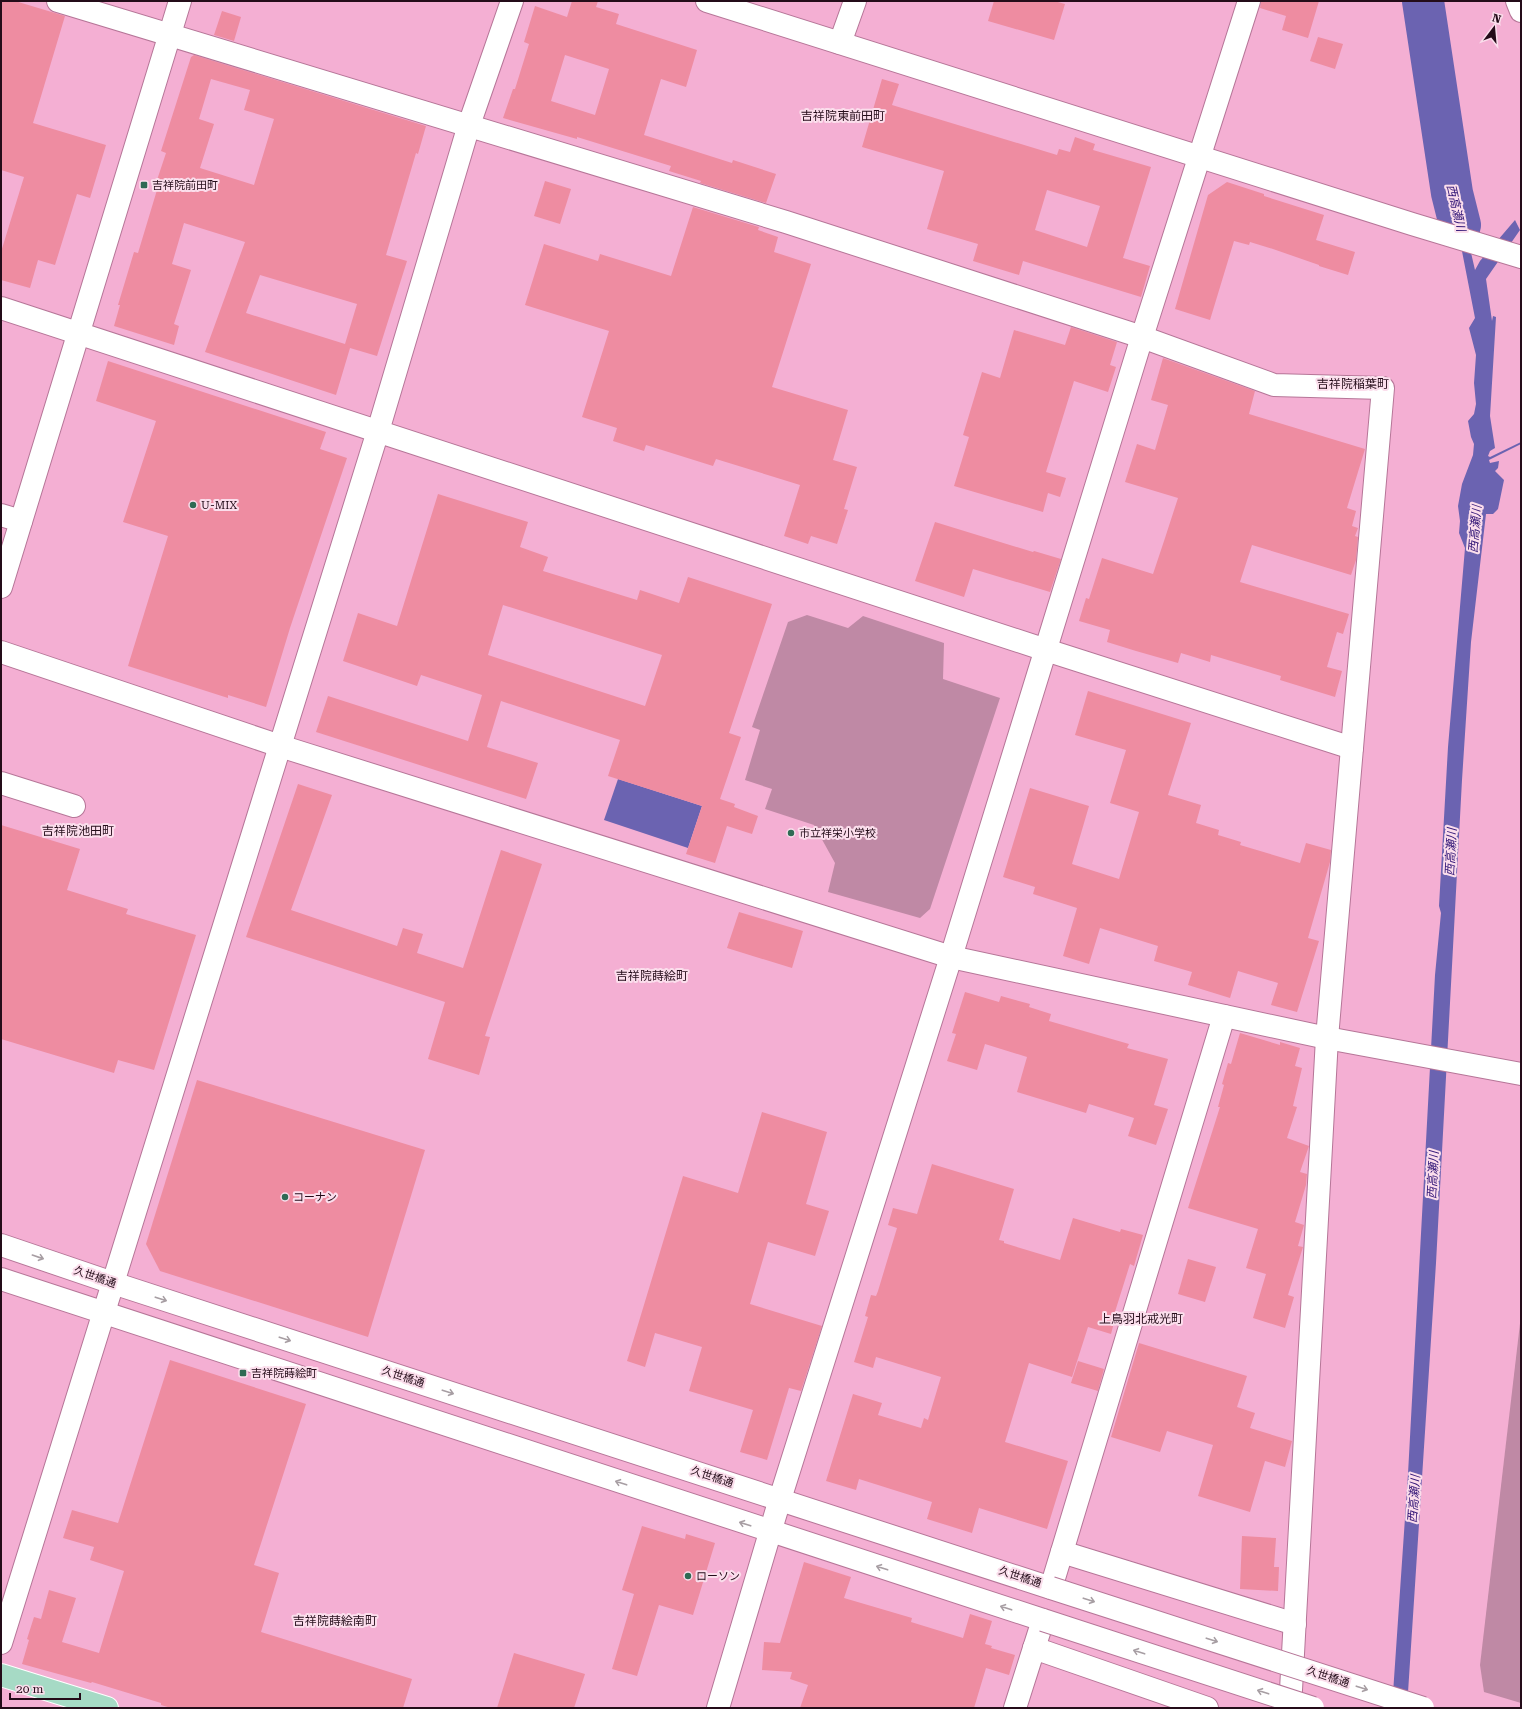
<svg xmlns="http://www.w3.org/2000/svg" width="1522" height="1709" viewBox="0 0 1522 1709" font-family="'Roboto Serif','Noto Sans JP',serif">
	<rect width="100%" height="100%" fill="#f4afd3"/>
	<g fill="#bf89a5">
		<path d="M 807,615 L 848,628 L 863,616 L 944,643 L 943,679 L 1000,698 L 930,909 L 920,918 L 828,892 L 835,863 L 814,825 L 765,809 L 772,789 L 745,780 L 760,730 L 752,727 L 788,622 Z"/>
		<path d="M 1521,1315 L 1521,1703 L 1484,1692 L 1480,1665 Z"/>
	</g>
	<g fill="#6b63b1">
		<path d="M 1422,1 L 1427,1 L 1457,192 L 1475,270 L 1480,261 L 1515,220 L 1520,230 L 1486,279 L 1492,321 L 1493,316 L 1496,317 L 1490,416 L 1495,448 L 1490,451 L 1488,456 L 1490,457 L 1521,442 L 1521,444 L 1489,460 L 1490,463 L 1499,461 L 1498,468 L 1495,471 L 1504,480 L 1498,509 L 1493,514 L 1486,514 L 1471,642 L 1462,780 L 1436,1263 L 1407,1708 L 1392,1708 L 1408,1474 L 1435,975 L 1441,913 L 1439,906 L 1448,747 L 1465,548 L 1459,533 L 1460,521 L 1458,506 L 1462,484 L 1473,455 L 1474,444 L 1471,437 L 1468,421 L 1474,414 L 1476,404 L 1474,383 L 1476,355 L 1469,328 L 1475,318 L 1446,169 L 1453,167 Z"/>
		<path d="M 618,779 L 702,806 L 688,848 L 604,820 Z"/>
	</g>
	<g fill="none" stroke-linecap="round" stroke-linejoin="round">
		<path stroke="#6b63b1" stroke-width="42" d="M 1423,1 L 1452,193 L 1460,225"/>
	</g>
	<g fill="#ee8ca1" fill-rule="evenodd">
		<path d="M 1,1 L 15,1 L 65,16 L 33,123 L 106,145 L 90,198 L 77,194 L 55,265 L 38,260 L 30,288 L 1,280 L 1,252 L 24,177 L 1,170 Z"/>
		<path d="M 572,1 L 598,1 L 596,7 L 619,14 L 616,24 L 697,50 L 686,87 L 661,79 L 644,135 L 732,163 L 733,160 L 776,174 L 766,203 L 700,183 L 701,181 L 669,171 L 671,166 L 577,137 L 577,139 L 503,118 L 513,89 L 515,89 L 529,44 L 524,42 L 535,6 L 567,17 ZM 565,55 L 609,69 L 595,115 L 551,101 Z"/>
		<path d="M 994,1 L 1054,1 L 1065,4 L 1054,40 L 988,21 Z"/>
		<path d="M 1261,1 L 1319,1 L 1308,38 L 1282,30 L 1286,16 L 1260,8 Z"/>
		<path d="M 222,11 L 241,17 L 234,41 L 214,35 Z"/>
		<path d="M 1318,37 L 1343,44 L 1335,69 L 1310,61 Z"/>
		<path d="M 194,55 L 426,126 L 418,154 L 416,153 L 386,255 L 407,261 L 377,356 L 350,348 L 336,395 L 205,352 L 245,242 L 184,223 L 172,264 L 191,270 L 174,324 L 179,326 L 174,345 L 114,326 L 120,305 L 118,305 L 134,252 L 138,253 L 160,180 L 157,180 L 166,153 L 161,151 L 191,57 ZM 211,79 L 250,90 L 244,110 L 274,119 L 254,185 L 200,168 L 214,124 L 199,119 ZM 260,275 L 357,304 L 345,344 L 246,313 Z"/>
		<path d="M 882,79 L 899,84 L 892,105 L 1057,155 L 1059,149 L 1070,152 L 1075,137 L 1095,144 L 1093,150 L 1151,167 L 1123,258 L 1150,266 L 1141,297 L 1023,261 L 1019,275 L 973,261 L 978,244 L 927,229 L 944,171 L 862,147 ZM 1047,190 L 1100,206 L 1087,247 L 1035,230 Z"/>
		<path d="M 545,181 L 571,189 L 560,224 L 534,216 Z"/>
		<path d="M 1227,182 L 1264,194 L 1264,196 L 1324,215 L 1316,240 L 1355,252 L 1348,275 L 1319,266 L 1319,265 L 1273,249 L 1250,242 L 1249,245 L 1234,241 L 1210,320 L 1175,309 L 1208,195 Z"/>
		<path d="M 693,207 L 759,227 L 758,230 L 778,237 L 774,252 L 811,264 L 772,387 L 848,410 L 833,460 L 857,467 L 844,509 L 848,510 L 837,544 L 811,536 L 808,544 L 784,536 L 800,485 L 716,459 L 713,466 L 646,445 L 644,451 L 613,441 L 617,428 L 582,417 L 609,331 L 525,305 L 544,244 L 598,261 L 600,254 L 671,276 Z"/>
		<path d="M 1071,327 L 1117,342 L 1110,365 L 1116,367 L 1108,392 L 1074,381 L 1046,472 L 1066,478 L 1060,497 L 1048,493 L 1043,512 L 954,486 L 969,437 L 963,435 L 982,372 L 1000,378 L 1014,330 L 1065,345 Z"/>
		<path d="M 1163,358 L 1255,391 L 1249,414 L 1365,449 L 1347,508 L 1356,511 L 1352,526 L 1358,528 L 1355,536 L 1358,537 L 1356,560 L 1351,575 L 1252,545 L 1240,582 L 1349,614 L 1343,634 L 1337,632 L 1327,667 L 1342,671 L 1335,697 L 1280,680 L 1281,676 L 1211,655 L 1210,662 L 1181,653 L 1178,663 L 1136,651 L 1107,642 L 1110,630 L 1079,621 L 1086,598 L 1089,599 L 1102,558 L 1153,574 L 1165,538 L 1178,498 L 1125,482 L 1137,444 L 1155,450 L 1168,405 L 1151,400 Z"/>
		<path d="M 108,361 L 326,432 L 320,449 L 347,458 L 290,628 L 266,707 L 228,695 L 228,698 L 128,666 L 168,536 L 123,522 L 156,421 L 96,401 Z"/>
		<path d="M 438,494 L 528,522 L 520,547 L 548,557 L 543,571 L 637,600 L 640,590 L 679,603 L 688,577 L 772,604 L 729,733 L 741,737 L 720,799 L 735,804 L 734,807 L 758,816 L 752,834 L 727,826 L 715,863 L 686,854 L 702,806 L 608,776 L 620,740 L 501,701 L 487,747 L 538,763 L 526,799 L 316,732 L 328,696 L 468,741 L 482,695 L 421,675 L 417,686 L 343,661 L 358,613 L 397,626 ZM 503,605 L 662,655 L 645,706 L 488,655 Z"/>
		<path d="M 935,522 L 1033,552 L 1034,551 L 1061,559 L 1050,592 L 973,569 L 964,597 L 915,581 Z"/>
		<path d="M 1088,691 L 1191,723 L 1168,795 L 1201,805 L 1196,823 L 1219,830 L 1218,835 L 1241,842 L 1240,845 L 1300,863 L 1306,843 L 1331,850 L 1330,862 L 1308,938 L 1319,941 L 1297,1012 L 1271,1005 L 1278,983 L 1238,971 L 1230,998 L 1188,985 L 1192,972 L 1154,961 L 1158,946 L 1100,928 L 1089,964 L 1063,956 L 1077,908 L 1033,894 L 1035,887 L 1003,877 L 1030,788 L 1089,806 L 1072,864 L 1119,879 L 1139,812 L 1110,803 L 1126,750 L 1075,735 Z"/>
		<path d="M 298,784 L 332,795 L 291,910 L 397,946 L 403,928 L 423,934 L 417,953 L 463,968 L 501,850 L 542,864 L 485,1036 L 490,1037 L 479,1075 L 428,1059 L 445,1002 L 246,937 Z"/>
		<path d="M 1,825 L 80,849 L 67,890 L 128,909 L 126,914 L 196,935 L 154,1070 L 118,1060 L 114,1073 L 1,1039 Z"/>
		<path d="M 739,912 L 803,931 L 792,968 L 727,948 Z"/>
		<path d="M 965,992 L 999,1002 L 1001,996 L 1030,1004 L 1029,1007 L 1051,1014 L 1049,1021 L 1129,1044 L 1127,1048 L 1168,1059 L 1154,1105 L 1168,1109 L 1156,1145 L 1128,1136 L 1134,1118 L 1089,1104 L 1086,1113 L 1017,1092 L 1027,1057 L 985,1044 L 977,1070 L 947,1061 L 956,1034 L 952,1033 Z"/>
		<path d="M 1240,1033 L 1280,1045 L 1280,1042 L 1300,1048 L 1295,1066 L 1302,1068 L 1293,1106 L 1297,1107 L 1287,1138 L 1309,1146 L 1300,1172 L 1307,1174 L 1306,1185 L 1295,1222 L 1304,1225 L 1298,1246 L 1303,1247 L 1288,1295 L 1294,1297 L 1285,1328 L 1253,1318 L 1266,1274 L 1246,1268 L 1258,1229 L 1188,1208 L 1220,1107 L 1218,1107 L 1224,1085 L 1222,1084 L 1228,1063 L 1231,1064 Z"/>
		<path d="M 197,1080 L 425,1150 L 368,1337 L 160,1271 L 146,1244 Z"/>
		<path d="M 762,1112 L 827,1132 L 806,1204 L 829,1211 L 815,1256 L 768,1242 L 750,1304 L 822,1326 L 801,1391 L 789,1388 L 767,1460 L 740,1452 L 753,1410 L 689,1391 L 702,1347 L 655,1333 L 645,1367 L 627,1361 L 683,1176 L 738,1193 Z"/>
		<path d="M 932,1164 L 1014,1189 L 999,1240 L 1004,1241 L 1004,1243 L 1060,1260 L 1073,1218 L 1120,1232 L 1121,1229 L 1143,1235 L 1134,1266 L 1130,1264 L 1114,1315 L 1116,1315 L 1111,1334 L 1088,1327 L 1072,1377 L 1029,1363 L 1005,1442 L 1068,1461 L 1047,1529 L 979,1508 L 972,1533 L 927,1519 L 932,1502 L 859,1479 L 856,1490 L 826,1481 L 853,1394 L 882,1403 L 878,1415 L 921,1428 L 924,1418 L 928,1420 L 941,1377 L 876,1357 L 873,1368 L 854,1362 L 868,1317 L 865,1316 L 871,1295 L 876,1296 L 878,1291 L 897,1228 L 888,1225 L 893,1208 L 917,1214 Z"/>
		<path d="M 1188,1259 L 1216,1267 L 1205,1302 L 1178,1294 Z"/>
		<path d="M 1139,1343 L 1247,1376 L 1237,1407 L 1255,1413 L 1250,1428 L 1292,1441 L 1285,1467 L 1265,1461 L 1250,1512 L 1198,1496 L 1213,1445 L 1167,1431 L 1160,1452 L 1111,1437 Z"/>
		<path d="M 170,1360 L 306,1404 L 254,1565 L 279,1573 L 261,1632 L 412,1679 L 403,1708 L 171,1708 L 161,1705 L 161,1703 L 92,1682 L 91,1683 L 22,1664 L 29,1640 L 27,1639 L 34,1617 L 41,1619 L 49,1590 L 76,1598 L 62,1642 L 99,1653 L 124,1571 L 90,1560 L 94,1547 L 63,1538 L 72,1510 L 118,1523 Z"/>
		<path d="M 1078,1361 L 1104,1369 L 1098,1391 L 1071,1383 Z"/>
		<path d="M 642,1526 L 685,1539 L 686,1534 L 715,1543 L 693,1615 L 659,1605 L 637,1676 L 612,1669 L 634,1594 L 622,1590 Z"/>
		<path d="M 1242,1536 L 1276,1538 L 1274,1567 L 1279,1567 L 1278,1591 L 1240,1589 Z"/>
		<path d="M 804,1562 L 851,1577 L 844,1598 L 912,1618 L 911,1622 L 963,1638 L 970,1614 L 992,1621 L 985,1644 L 992,1646 L 991,1648 L 1015,1655 L 1009,1675 L 986,1668 L 974,1708 L 800,1708 L 808,1685 L 790,1679 L 792,1672 L 762,1670 L 764,1642 L 780,1643 Z"/>
		<path d="M 514,1653 L 585,1674 L 574,1708 L 497,1708 Z"/>
	</g>
	<g fill="none" stroke-linecap="round" stroke-linejoin="round">
		<g stroke="#b67698" stroke-width="24">
			<g id="minor">
				<path d="M 58,1 L 786,222 L 1142,337 L 1274,385 L 1383,388 L 1327,1038 L 1290,1708"/>
				<path d="M 707,1 L 1412,224 L 1521,257"/>
				<path d="M 1517,1 L 1521,11"/>
				<path d="M 840,43 L 855,1"/>
				<path d="M 1,308 L 1046,650 L 1352,748"/>
				<path d="M 1,515 L 21,521"/>
				<path d="M 1,587 L 180,1"/>
				<path d="M 1,652 L 280,746 L 951,957 L 1327,1038 L 1521,1074"/>
				<path d="M 1,783 L 74,806"/>
				<path d="M 1,1245 L 113,1283 L 1051,1588 L 1224,1016"/>
				<path d="M 1,1279 L 1043,1620 L 1015,1708"/>
				<path d="M 1062,1552 L 1295,1624"/>
				<path d="M 1,1643 L 378,431 L 469,125 L 512,1"/>
				<path d="M 1034,1648 L 1207,1708"/>
				<path d="M 718,1708 L 780,1499 L 951,957 L 1142,337 L 1249,1"/>
			</g>
		</g>
		<g stroke="#fff" stroke-width="24">
			<path id="major" d="M 1,1675 L 107,1708"/>
		</g>
		<use href="#minor" stroke="#fff" stroke-width="22"/>
		<use href="#major" stroke="#a6dac5" stroke-width="22"/>
		<g stroke="#b67698" stroke-width="24" stroke-linecap="butt">
			<g id="minor-bridge">
				<path d="M 1051,1588 L 1423,1708"/>
				<path d="M 1043,1620 L 1313,1708"/>
			</g>
		</g>
		<use href="#minor-bridge" stroke="#fff" stroke-width="22"/>
	</g>
	<defs><path id="oneway-shaft" d="M-6 0H5M1.5-3L5.5 0L1.5 3" fill="none" stroke-width="1.6" stroke-linecap="round" stroke-linejoin="round"/></defs>
	<g stroke="#a79ea3">
		<use href="#oneway-shaft" transform="translate(38 1257) rotate(19)"/>
		<use href="#oneway-shaft" transform="translate(161 1299) rotate(18)"/>
		<use href="#oneway-shaft" transform="translate(285 1339) rotate(18)"/>
		<use href="#oneway-shaft" transform="translate(448 1392) rotate(18)"/>
		<use href="#oneway-shaft" transform="translate(621 1483) rotate(-162)"/>
		<use href="#oneway-shaft" transform="translate(745 1524) rotate(-162)"/>
		<use href="#oneway-shaft" transform="translate(882 1568) rotate(-162)"/>
		<use href="#oneway-shaft" transform="translate(1089 1600) rotate(18)"/>
		<use href="#oneway-shaft" transform="translate(1006 1608) rotate(-162)"/>
		<use href="#oneway-shaft" transform="translate(1212 1640) rotate(18)"/>
		<use href="#oneway-shaft" transform="translate(1139 1652) rotate(-162)"/>
		<use href="#oneway-shaft" transform="translate(1362 1688) rotate(18)"/>
		<use href="#oneway-shaft" transform="translate(1263 1692) rotate(-162)"/>
	</g>
	<g fill="#2f6a54" stroke="#fbdeec" stroke-width="1.5">
		<rect x="140" y="181" width="8" height="8" rx="2"/>
		<circle cx="193" cy="505" r="4"/>
		<circle cx="791" cy="833" r="4"/>
		<circle cx="285" cy="1197" r="4"/>
		<rect x="239" y="1369" width="8" height="8" rx="2"/>
		<circle cx="688" cy="1576" r="4"/>
	</g>
	<g text-anchor="middle" dominant-baseline="central" stroke-width="4" stroke-linejoin="round" paint-order="stroke">
		<g font-size="11" fill="#240c19" stroke="#fbdeec" text-anchor="start">
			<text x="152" y="185">吉祥院前田町</text>
			<text x="201" y="505">U-MIX</text>
			<text x="799" y="833">市立祥栄小学校</text>
			<text x="293" y="1197">コーナン</text>
			<text x="251" y="1373">吉祥院蒔絵町</text>
			<text x="696" y="1576">ローソン</text>
		</g>
		<g font-size="11" fill="#240c19" stroke="#fbdeec">
			<text transform="translate(95 1277) rotate(19)">久世橋通</text>
			<text transform="translate(403 1377) rotate(18)">久世橋通</text>
			<text transform="translate(712 1477) rotate(18)">久世橋通</text>
			<text transform="translate(1020 1577) rotate(18)">久世橋通</text>
			<text transform="translate(1328 1677) rotate(18)">久世橋通</text>
		</g>
		<g font-size="12" fill="#240c19" stroke="#fbdeec">
			<text x="843" y="116">吉祥院東前田町</text>
			<text x="1353" y="384">吉祥院稲葉町</text>
			<text x="78" y="831">吉祥院池田町</text>
			<text x="652" y="976">吉祥院蒔絵町</text>
			<text x="1141" y="1319">上鳥羽北戒光町</text>
			<text x="335" y="1621">吉祥院蒔絵南町</text>
		</g>
		<g font-size="12" font-style="italic" fill="#311576" stroke="#fbdeec">
			<text transform="translate(1456 208) rotate(77)">西高瀬川</text>
			<text transform="translate(1475 529) rotate(-85)">西高瀬川</text>
			<text transform="translate(1451 852) rotate(-87)">西高瀬川</text>
			<text transform="translate(1433 1175) rotate(-87)">西高瀬川</text>
			<text transform="translate(1414 1499) rotate(-86)">西高瀬川</text>
		</g>
	</g>
	<rect width="1522" height="1709" fill="none" stroke="#240c19" stroke-width="4"/>
	<g transform="translate(1494 28) rotate(16)" stroke="#fbdeec" stroke-width="3" paint-order="stroke">
	<path d="M0-3L7 15L0 10L-7 15Z" fill="#240c19"/>
	<text y="-6" font-size="11" font-weight="bold" text-anchor="middle" fill="#240c19">N</text>
	</g>
	<path d="M10 1693v6h70v-6" fill="none" stroke="#240c19" stroke-width="2"/>
	<text x="16" y="1693" font-size="12" fill="#240c19" stroke="#fbdeec" stroke-width="3" paint-order="stroke">20 m</text>
</svg>
